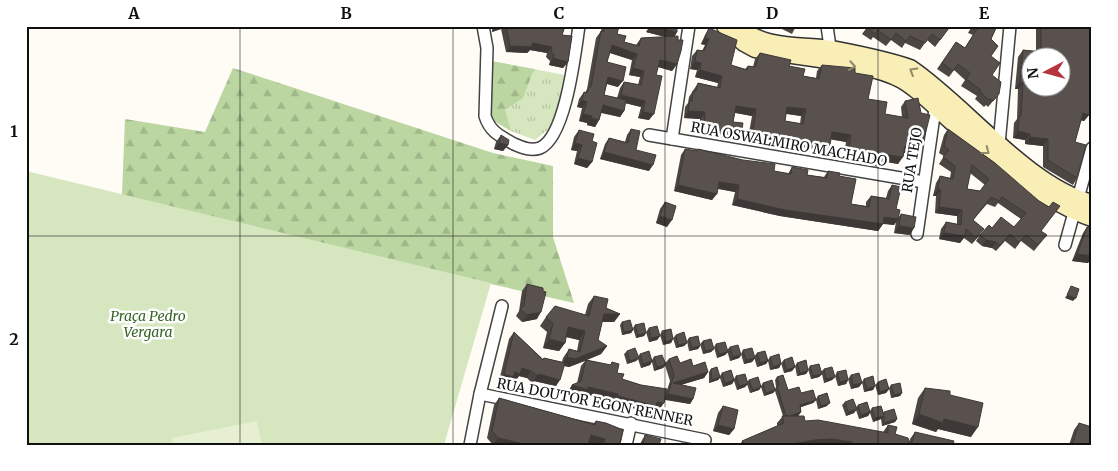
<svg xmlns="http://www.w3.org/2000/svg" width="1118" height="471" viewBox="0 0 1118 471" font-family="Merriweather,serif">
	<defs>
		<pattern id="grass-tufts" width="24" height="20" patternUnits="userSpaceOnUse" patternTransform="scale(1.25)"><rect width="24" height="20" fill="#d6e7c0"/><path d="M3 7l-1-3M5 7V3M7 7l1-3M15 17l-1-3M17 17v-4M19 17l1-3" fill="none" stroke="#b7c5a4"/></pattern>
		<pattern id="forest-firs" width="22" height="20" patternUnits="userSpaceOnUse" patternTransform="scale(1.25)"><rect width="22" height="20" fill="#bbd6a1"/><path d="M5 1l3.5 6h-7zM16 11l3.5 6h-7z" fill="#a0b78a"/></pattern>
	</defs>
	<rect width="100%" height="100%" fill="#fefcf5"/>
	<path fill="url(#grass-tufts)" d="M 491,61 L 565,75 L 562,96 L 550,128 L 535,140 L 511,131 L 491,119 Z"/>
	<g fill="url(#forest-firs)">
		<path d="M 491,61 L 534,69 L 523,98 L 505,110 L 511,131 L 491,119 Z"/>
		<path d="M 233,68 L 493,153 L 553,166 L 553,237 L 574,303 L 491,284 L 26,445 L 122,194 L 125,119 L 205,132 Z"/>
	</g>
	<path fill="#d6e7c0" d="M 26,171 L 491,283 L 444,445 L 26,445 Z"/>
	<path fill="#e6efd1" d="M 257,421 L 262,445 L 173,445 L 172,438 Z"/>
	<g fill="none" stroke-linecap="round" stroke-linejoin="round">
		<g stroke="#434343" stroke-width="14">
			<g id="street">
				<path d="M 483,26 L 487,48 L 485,116 C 490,132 500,136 514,144 C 523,148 531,151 540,148 C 566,137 575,52 579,26"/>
				<path d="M 827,26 L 831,54"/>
				<path d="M 649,135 L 924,182"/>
				<path d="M 672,139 L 689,26"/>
				<path d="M 999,144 L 1010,26"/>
				<path d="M 917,234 L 936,102"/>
				<path d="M 1065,245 L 1092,148"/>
				<path d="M 480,394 L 705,440"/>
				<path d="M 470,445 L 480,394 L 502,306"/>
				<path d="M 626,445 L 631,423"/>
			</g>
		</g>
		<g stroke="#323232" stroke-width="19">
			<g id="secondary">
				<path d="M 725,26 L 744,43 L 755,49 C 796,58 868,61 902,80 C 921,91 936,108 952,122 C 991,156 1042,201 1092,218"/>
				<path d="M 739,26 C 760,49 803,45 831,49 C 857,54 884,59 910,68 C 965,105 1027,186 1092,203"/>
			</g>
		</g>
		<use href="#street" stroke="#fff" stroke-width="11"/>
		<use href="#secondary" stroke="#f8eeb6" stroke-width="16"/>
	</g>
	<g fill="#4c4643" fill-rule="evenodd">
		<path d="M 492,26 L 565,26 L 562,35 L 568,62 L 563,68 L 549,65 L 550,61 L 546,57 L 547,53 L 530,50 L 527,53 L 506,52 L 501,29 L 492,32 Z"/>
		<path d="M 602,26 L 619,26 L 617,34 L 624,42 L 636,45 L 641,38 L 666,37 L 646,32 L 677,32 L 674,37 L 677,64 L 672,71 L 658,67 L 656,75 L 649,120 L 638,118 L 641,107 L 625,103 L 624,111 L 620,117 L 601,113 L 599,120 L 595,127 L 587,125 L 587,123 L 579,121 L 582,108 L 577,107 L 579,99 L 584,92 L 585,93 L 587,89 L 596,38 L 601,31 ZM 610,53 L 632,60 L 629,75 L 640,77 L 638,85 L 624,82 L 620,88 L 617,98 L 604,95 L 607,84 L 618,87 L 607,62 Z"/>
		<path d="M 776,26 L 796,26 L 792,34 Z"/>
		<path d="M 868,26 L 949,28 L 935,47 L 927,40 L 920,50 L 905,43 L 902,48 L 891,40 L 886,46 L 873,37 L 871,40 L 862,34 Z"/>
		<path d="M 972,26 L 997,26 L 991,39 L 991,56 L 992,75 L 999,94 L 988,107 L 986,105 L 984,107 L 975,99 L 977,96 L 961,86 L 965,80 L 954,70 L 949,77 L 937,69 L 956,42 L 965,48 L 973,35 L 968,33 Z"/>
		<path d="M 1036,26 L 1092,26 L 1091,42 L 1089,115 L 1084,121 L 1081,120 L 1075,142 L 1077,178 L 1073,185 L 1043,167 L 1043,146 L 1025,144 L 1025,140 L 1013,138 L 1014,123 L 1017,119 L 1018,89 L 1015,89 L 1018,57 L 1023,50 L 1036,51 Z"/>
		<path d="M 709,28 L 731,65 L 745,69 L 748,66 L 753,67 L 755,59 L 760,53 L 789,66 L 803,76 L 816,78 L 817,71 L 822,65 L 855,73 L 868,99 L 885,114 L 902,117 L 901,107 L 905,101 L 918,150 L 909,148 L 905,153 L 904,153 L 898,164 L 887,162 L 883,167 L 875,166 L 877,160 L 844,155 L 846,142 L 831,139 L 826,151 L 748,138 L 752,116 L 735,113 L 733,122 L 741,134 L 736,140 L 699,133 L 700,119 L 684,118 L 685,107 L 688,103 L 689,97 L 698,83 L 717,87 L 718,83 L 695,77 L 697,70 L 690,69 L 692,56 L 697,50 L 702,51 L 705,45 L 701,44 L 705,35 ZM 786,114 L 801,116 L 800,124 L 785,121 Z"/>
		<path d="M 631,129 L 636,150 L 649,171 L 600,159 L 605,144 L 609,138 L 625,142 L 627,135 Z"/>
		<path d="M 948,129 L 995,163 L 1041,231 L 1042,241 L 1034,251 L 1021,241 L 1015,249 L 1005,241 L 996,251 L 992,248 L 982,246 L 976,241 L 980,235 L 992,228 L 1014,227 L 1021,219 L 998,203 L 995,207 L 987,204 L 973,220 L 980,235 L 972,244 L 964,238 L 960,243 L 939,239 L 941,229 L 946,222 L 957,224 L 957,216 L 935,213 L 936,196 L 933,196 L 936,183 L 940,176 L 950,178 L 951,172 L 939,164 L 944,156 L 939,153 L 944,135 ZM 970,173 L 985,185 L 980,191 L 967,189 Z"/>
		<path d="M 579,130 L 592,141 L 592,162 L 587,168 L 574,164 L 577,151 L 571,150 L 574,137 Z"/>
		<path d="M 501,135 L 508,145 L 503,151 L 494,149 L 496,142 Z"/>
		<path d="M 685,149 L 696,151 L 698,149 L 774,171 L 788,174 L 792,167 L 807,175 L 824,177 L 828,171 L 839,176 L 851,204 L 866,206 L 866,202 L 871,196 L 886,198 L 888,191 L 892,185 L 898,218 L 901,214 L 910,235 L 894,233 L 896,222 L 894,225 L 883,224 L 878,231 L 780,216 L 732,205 L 735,192 L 718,189 L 712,200 L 674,191 L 681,155 Z"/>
		<path d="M 665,202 L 667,227 L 656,223 L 660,209 Z"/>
		<path d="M 1087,227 L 1092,228 L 1092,258 L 1088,263 L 1072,261 L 1083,233 Z"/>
		<path d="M 527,284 L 537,319 L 522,322 L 516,316 L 519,311 L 522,291 Z"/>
		<path d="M 594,296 L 606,308 L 620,314 L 614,322 L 602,322 L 598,340 L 607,346 L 601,354 L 587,360 L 610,365 L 612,362 L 617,373 L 622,379 L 666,393 L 670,381 L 665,365 L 663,368 L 654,371 L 652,362 L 650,365 L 641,368 L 638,359 L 636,361 L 627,364 L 624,354 L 627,351 L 638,357 L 640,354 L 652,360 L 654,357 L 665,363 L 669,359 L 680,363 L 693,366 L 708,372 L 704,378 L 681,385 L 693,399 L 690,404 L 665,400 L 659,410 L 654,409 L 652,413 L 613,403 L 613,401 L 585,394 L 583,397 L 568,392 L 572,385 L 577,383 L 581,366 L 585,361 L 569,367 L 564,366 L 556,386 L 534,381 L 532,383 L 527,378 L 519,376 L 516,380 L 511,379 L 509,383 L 499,381 L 509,339 L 514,332 L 543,359 L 544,358 L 562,362 L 563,358 L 569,349 L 577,351 L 579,340 L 566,337 L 565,343 L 559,351 L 543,348 L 547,332 L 540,326 L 546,317 L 585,315 L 588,304 Z"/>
		<path d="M 622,322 L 633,330 L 631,333 L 622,335 L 620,325 Z"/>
		<path d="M 635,325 L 646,333 L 644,336 L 636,338 L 633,328 Z"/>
		<path d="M 649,328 L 660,336 L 657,340 L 649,342 L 646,332 Z"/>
		<path d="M 662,331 L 673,339 L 671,343 L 663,345 L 660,335 Z"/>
		<path d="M 676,335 L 687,343 L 684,346 L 676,348 L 673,338 Z"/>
		<path d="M 689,338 L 700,346 L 698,349 L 689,351 L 687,341 Z"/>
		<path d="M 703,341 L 714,349 L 711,352 L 703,354 L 700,344 Z"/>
		<path d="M 716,344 L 728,352 L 725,355 L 717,358 L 714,347 Z"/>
		<path d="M 730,347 L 741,355 L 739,358 L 730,361 L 727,350 Z"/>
		<path d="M 743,350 L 755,358 L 752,362 L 744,364 L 741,354 Z"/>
		<path d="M 757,353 L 768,360 L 770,357 L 781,364 L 779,368 L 770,370 L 768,361 L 766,364 L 757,367 L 754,357 Z"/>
		<path d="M 784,360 L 795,367 L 792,371 L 784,373 L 781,363 Z"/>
		<path d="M 797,363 L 808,371 L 806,374 L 797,376 L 795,366 Z"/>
		<path d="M 810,366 L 821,372 L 824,369 L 835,377 L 832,380 L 824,383 L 822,374 L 819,377 L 811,379 L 808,369 Z"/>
		<path d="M 711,369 L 720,376 L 722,373 L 734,379 L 736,376 L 747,382 L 749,380 L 761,386 L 763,383 L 775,389 L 776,387 L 775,380 L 777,377 L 788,390 L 801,393 L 816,399 L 818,396 L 827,406 L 818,409 L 816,400 L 813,403 L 801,407 L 801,412 L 798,416 L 805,421 L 883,432 L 888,425 L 895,434 L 909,442 L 910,439 L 915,432 L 953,445 L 740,445 L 742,441 L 777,426 L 777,423 L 783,416 L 775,391 L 773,393 L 764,396 L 761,387 L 759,390 L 750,393 L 747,384 L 745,387 L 737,390 L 734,381 L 732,384 L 723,387 L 720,378 L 718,380 L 709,383 L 709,372 Z"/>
		<path d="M 837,372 L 848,380 L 846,384 L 838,386 L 835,376 Z"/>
		<path d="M 851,375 L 862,383 L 859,387 L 851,389 L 848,379 Z"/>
		<path d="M 864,379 L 875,386 L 873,390 L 864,392 L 862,382 Z"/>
		<path d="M 878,382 L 889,389 L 886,393 L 878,395 L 875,385 Z"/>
		<path d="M 891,385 L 902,393 L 900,396 L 891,398 L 889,388 Z"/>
		<path d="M 925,388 L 950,395 L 971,437 L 938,429 L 936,432 L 912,424 L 918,398 Z"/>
		<path d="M 499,398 L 593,424 L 596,421 L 619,445 L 597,445 L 589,443 L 588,445 L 493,445 L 487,438 L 494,405 Z"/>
		<path d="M 845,402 L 856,408 L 858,405 L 870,411 L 872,408 L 897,419 L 895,422 L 882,426 L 881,419 L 873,422 L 870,413 L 868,416 L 859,419 L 856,410 L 854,413 L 846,416 L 842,405 Z"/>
		<path d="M 723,406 L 734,429 L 729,435 L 713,431 L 718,413 Z"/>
		<path d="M 1079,423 L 1092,445 L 1069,445 L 1074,430 Z"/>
		<path d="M 645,435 L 659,445 L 640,445 L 641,442 Z"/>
	</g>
	<g fill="#3e3937">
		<path d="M 496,26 L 503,26 L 501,29 L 492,32 Z"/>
		<path d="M 650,26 L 655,26 L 677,32 L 673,39 L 646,32 Z"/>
		<path d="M 705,37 L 709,39 L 705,45 L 701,44 Z"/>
		<path d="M 533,43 L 552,47 L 547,53 L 530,50 L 527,53 L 506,52 L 510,46 Z"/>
		<path d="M 612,45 L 637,54 L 632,60 L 607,52 Z"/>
		<path d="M 553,58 L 568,62 L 563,68 L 549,65 Z"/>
		<path d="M 660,60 L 677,64 L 672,71 L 655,66 Z"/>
		<path d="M 695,62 L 701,63 L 697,70 L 690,69 Z"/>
		<path d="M 633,68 L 644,71 L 640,77 L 629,75 Z"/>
		<path d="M 700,70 L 722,76 L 718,83 L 695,77 Z"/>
		<path d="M 608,77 L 623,81 L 618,87 L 604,83 Z"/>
		<path d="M 1020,82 L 1023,83 L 1018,89 L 1015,89 Z"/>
		<path d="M 621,95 L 645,101 L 641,107 L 617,101 Z"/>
		<path d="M 582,100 L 587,102 L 582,108 L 577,107 Z"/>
		<path d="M 603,105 L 624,111 L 620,117 L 599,112 Z"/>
		<path d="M 736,106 L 756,109 L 752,116 L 732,112 Z"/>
		<path d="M 787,107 L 806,109 L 801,116 L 783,113 Z"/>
		<path d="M 688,111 L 705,112 L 700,119 L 684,118 Z"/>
		<path d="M 643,112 L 654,114 L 649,120 L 638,118 Z"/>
		<path d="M 1083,113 L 1089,115 L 1084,121 L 1078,120 Z"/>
		<path d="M 583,114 L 592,116 L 587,123 L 579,121 Z"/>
		<path d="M 591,118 L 599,120 L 595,127 L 587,125 Z"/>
		<path d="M 704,127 L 741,134 L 736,140 L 699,133 Z"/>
		<path d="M 1018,131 L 1030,134 L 1025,140 L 1013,138 Z"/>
		<path d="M 753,132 L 830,145 L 826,151 L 748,138 Z"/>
		<path d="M 832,132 L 851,135 L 846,142 L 828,139 Z"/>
		<path d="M 1030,137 L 1048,139 L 1043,146 L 1025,144 Z"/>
		<path d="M 911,141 L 923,143 L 918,150 L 909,148 L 905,153 L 901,152 L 905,146 Z"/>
		<path d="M 499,143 L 508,145 L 503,151 L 494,149 Z"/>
		<path d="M 575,143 L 582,145 L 577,151 L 571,150 Z"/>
		<path d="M 849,149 L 881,154 L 877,160 L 844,155 Z"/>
		<path d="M 604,152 L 653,165 L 649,171 L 600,159 Z"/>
		<path d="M 888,155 L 903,157 L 898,164 L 887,162 L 883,167 L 875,166 L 880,160 Z"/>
		<path d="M 578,158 L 592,162 L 587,168 L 574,164 Z"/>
		<path d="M 719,182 L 739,185 L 735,192 L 715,188 Z"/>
		<path d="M 678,185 L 717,194 L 712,200 L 674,191 Z"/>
		<path d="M 938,189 L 941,190 L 936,196 L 933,196 Z"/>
		<path d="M 737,199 L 883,224 L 878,231 L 780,216 L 732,205 Z"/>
		<path d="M 939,207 L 962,210 L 957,216 L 935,213 Z"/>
		<path d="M 660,216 L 672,220 L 667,227 L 656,223 Z"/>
		<path d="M 884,217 L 898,219 L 894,225 L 880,223 Z"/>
		<path d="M 899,226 L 914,228 L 910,235 L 894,233 Z"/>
		<path d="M 944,233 L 965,236 L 960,243 L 939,239 Z"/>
		<path d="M 986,240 L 996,242 L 992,248 L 982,246 Z"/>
		<path d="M 1077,254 L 1092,256 L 1092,258 L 1088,263 L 1072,261 Z"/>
		<path d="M 1067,295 L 1076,298 L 1073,301 L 1065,298 Z"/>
		<path d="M 541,312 L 537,319 L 522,322 L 527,315 Z"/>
		<path d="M 604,314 L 620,314 L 614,322 L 598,322 Z"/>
		<path d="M 568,327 L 585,331 L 579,340 L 562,336 Z"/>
		<path d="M 633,330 L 631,333 L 622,335 L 624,332 Z"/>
		<path d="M 646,333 L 644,336 L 636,338 L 638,335 Z"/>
		<path d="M 660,336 L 657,340 L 649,342 L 651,338 Z"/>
		<path d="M 549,339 L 565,343 L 559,351 L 543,348 Z"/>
		<path d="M 673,339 L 671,343 L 663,345 L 665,342 Z"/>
		<path d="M 687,343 L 684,346 L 676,348 L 678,345 Z"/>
		<path d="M 607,346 L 601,354 L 569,367 L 561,365 L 567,357 Z"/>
		<path d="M 700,346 L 698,349 L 689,351 L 692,348 Z"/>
		<path d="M 714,349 L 711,352 L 703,354 L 705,351 Z"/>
		<path d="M 728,352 L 725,355 L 717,358 L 719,354 Z"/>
		<path d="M 741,355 L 739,358 L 730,361 L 733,357 Z"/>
		<path d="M 639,358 L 636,361 L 627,364 L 630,361 Z"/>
		<path d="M 755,358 L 752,362 L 744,364 L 746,360 Z"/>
		<path d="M 652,361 L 650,365 L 641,368 L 643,364 Z"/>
		<path d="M 768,361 L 766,364 L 757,367 L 760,363 Z"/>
		<path d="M 781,364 L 779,368 L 770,370 L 773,367 Z"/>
		<path d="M 666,365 L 663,368 L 654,371 L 657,367 Z"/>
		<path d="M 795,367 L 792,371 L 784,373 L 786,370 Z"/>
		<path d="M 522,368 L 531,371 L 527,378 L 519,376 L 516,380 L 511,379 L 509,383 L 499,381 L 504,374 L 515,372 Z"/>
		<path d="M 808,371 L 806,374 L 797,376 L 800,373 Z"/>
		<path d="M 708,372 L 704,378 L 670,388 L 673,383 Z"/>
		<path d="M 538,374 L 560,380 L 556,386 L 534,381 L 532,383 Z"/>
		<path d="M 822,374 L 819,377 L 811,379 L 813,376 Z"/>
		<path d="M 720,377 L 718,380 L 709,383 L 712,380 Z"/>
		<path d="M 835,377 L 832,380 L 824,383 L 826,379 Z"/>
		<path d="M 734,380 L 732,384 L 723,387 L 725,383 Z"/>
		<path d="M 848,380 L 846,384 L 838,386 L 840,382 Z"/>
		<path d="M 862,383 L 859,387 L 851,389 L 853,385 Z"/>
		<path d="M 748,384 L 745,387 L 737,390 L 739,386 Z"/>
		<path d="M 572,385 L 588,387 L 618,394 L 613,401 L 585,394 L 583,397 L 568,392 Z"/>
		<path d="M 875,386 L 873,390 L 864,392 L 867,389 Z"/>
		<path d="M 761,387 L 759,390 L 750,393 L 753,390 Z"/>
		<path d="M 889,389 L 886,393 L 878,395 L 880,392 Z"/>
		<path d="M 775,390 L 773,393 L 764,396 L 766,393 Z"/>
		<path d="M 902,393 L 900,396 L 891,398 L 894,395 Z"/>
		<path d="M 668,394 L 693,399 L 690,404 L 664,399 Z"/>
		<path d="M 618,396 L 657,402 L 664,403 L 659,410 L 654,409 L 652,413 L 613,403 Z"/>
		<path d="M 816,400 L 813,403 L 798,408 L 800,405 Z"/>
		<path d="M 830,403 L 827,406 L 818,409 L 821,406 Z"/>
		<path d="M 857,409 L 854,413 L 846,416 L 848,412 Z"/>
		<path d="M 801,412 L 798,416 L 786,417 Z"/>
		<path d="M 870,412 L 868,416 L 859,419 L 861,415 Z"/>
		<path d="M 919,414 L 944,419 L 978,427 L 971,437 L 938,429 L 936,432 L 912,424 Z"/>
		<path d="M 884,416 L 881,419 L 873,422 L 875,418 Z"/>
		<path d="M 897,419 L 895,422 L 882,426 L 884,423 Z"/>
		<path d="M 718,425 L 734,429 L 729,435 L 713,431 Z"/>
		<path d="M 591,435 L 605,439 L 601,445 L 597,445 L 586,442 Z"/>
		<path d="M 498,438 L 520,443 L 519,445 L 493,445 Z"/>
		<path d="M 832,439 L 852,442 L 850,445 L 788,445 L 814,440 Z"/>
	</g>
	<g fill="#58514e" stroke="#3e3937" fill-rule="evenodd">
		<path d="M 506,26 L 565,26 L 562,35 L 572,36 L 568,62 L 553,58 L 554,55 L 551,51 L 552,47 L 533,43 L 531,47 L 510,46 Z"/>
		<path d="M 605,26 L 619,26 L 617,34 L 626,36 L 624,42 L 639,46 L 641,38 L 678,36 L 678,40 L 683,40 L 681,51 L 677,64 L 660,60 L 656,75 L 662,76 L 654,114 L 643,112 L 645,101 L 621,95 L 624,82 L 641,85 L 644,71 L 633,68 L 637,54 L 612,45 L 607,62 L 626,67 L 623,81 L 608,77 L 604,95 L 626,100 L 624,111 L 603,105 L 599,120 L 591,118 L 592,116 L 583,114 L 587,102 L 582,100 L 584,92 L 587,93 L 589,87 L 591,87 L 601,31 L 603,32 Z"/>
		<path d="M 655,26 L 677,26 L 677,32 Z"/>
		<path d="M 868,26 L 947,26 L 949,28 L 940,40 L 932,34 L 925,43 L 910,36 L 906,41 L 896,33 L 891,40 L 878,30 L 875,34 L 867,27 Z"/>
		<path d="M 973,26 L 997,26 L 991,39 L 998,46 L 991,56 L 1000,63 L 992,75 L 1001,82 L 999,94 L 993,101 L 990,99 L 989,100 L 980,92 L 981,90 L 966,79 L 970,73 L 958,64 L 953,71 L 942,63 L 956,42 L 965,48 L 977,29 Z"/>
		<path d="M 1041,26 L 1092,26 L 1091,42 L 1092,43 L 1092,76 L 1090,85 L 1092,85 L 1092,105 L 1089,115 L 1083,113 L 1075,142 L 1086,145 L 1077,178 L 1048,160 L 1048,139 L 1030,137 L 1030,134 L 1018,131 L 1019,116 L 1021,116 L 1023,83 L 1020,82 L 1023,50 L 1041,52 ZM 1030,58 L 1060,58 L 1060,88 L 1030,88 Z"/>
		<path d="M 709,28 L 737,40 L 731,65 L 747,70 L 748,66 L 755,67 L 760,53 L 791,60 L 789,66 L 805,69 L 803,76 L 819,79 L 822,65 L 855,68 L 855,73 L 873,76 L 868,99 L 887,102 L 885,114 L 908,118 L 905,101 L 918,98 L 921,113 L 930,115 L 923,143 L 911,141 L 910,147 L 905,146 L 903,157 L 888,155 L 887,161 L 880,160 L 881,154 L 849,149 L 851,135 L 832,132 L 830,145 L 753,132 L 756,109 L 736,106 L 733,122 L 743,123 L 741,134 L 704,127 L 705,112 L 688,111 L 690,100 L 692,101 L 693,91 L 696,91 L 698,83 L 720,88 L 722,76 L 700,70 L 701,63 L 695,62 L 697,50 L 704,51 L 709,39 L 705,37 ZM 787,107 L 806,109 L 803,124 L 785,121 Z"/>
		<path d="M 631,129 L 640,131 L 636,150 L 656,155 L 653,165 L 604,152 L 609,138 L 628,143 Z"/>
		<path d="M 948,129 L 995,163 L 1039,201 L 1049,207 L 1053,202 L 1060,206 L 1041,231 L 1047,235 L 1038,245 L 1026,235 L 1019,242 L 1010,234 L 1000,245 L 996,242 L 986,240 L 980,235 L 989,225 L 992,228 L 1001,217 L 1014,227 L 1026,213 L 1002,197 L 999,201 L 991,197 L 973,220 L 984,229 L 976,238 L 966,229 L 965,236 L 944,233 L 946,222 L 961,225 L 962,210 L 939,207 L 941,190 L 938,189 L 940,176 L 953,179 L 955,166 L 943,157 L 949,150 L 944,146 ZM 972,165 L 989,179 L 980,191 L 967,189 Z"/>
		<path d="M 579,130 L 594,134 L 592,141 L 597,143 L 592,162 L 578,158 L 582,145 L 575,143 Z"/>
		<path d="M 501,135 L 509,140 L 508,145 L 499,143 Z"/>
		<path d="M 685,149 L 697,151 L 698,149 L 743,160 L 775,164 L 774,171 L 791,174 L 792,167 L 808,170 L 807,175 L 827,178 L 828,171 L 840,173 L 839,176 L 856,179 L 851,204 L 869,207 L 871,196 L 889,199 L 892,185 L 901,187 L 896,209 L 900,210 L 898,219 L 884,217 L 883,224 L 785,210 L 737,199 L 739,185 L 719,182 L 717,194 L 678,185 Z"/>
		<path d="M 665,202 L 676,206 L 672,220 L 660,216 Z"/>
		<path d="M 901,214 L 916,217 L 914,228 L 899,226 Z"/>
		<path d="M 1087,227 L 1092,228 L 1092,256 L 1077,254 Z"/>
		<path d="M 527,284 L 543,288 L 543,291 L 546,292 L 541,312 L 527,315 L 520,309 L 524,306 Z"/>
		<path d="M 1071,286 L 1079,289 L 1076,298 L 1067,295 Z"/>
		<path d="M 594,296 L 608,299 L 606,308 L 620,314 L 604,314 L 598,340 L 607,346 L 575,359 L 567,357 L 569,349 L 580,352 L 585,331 L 568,327 L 565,343 L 549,339 L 553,324 L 546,317 L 555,306 L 589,316 Z"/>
		<path d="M 630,320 L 633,330 L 624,332 L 622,322 Z"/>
		<path d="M 644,323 L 646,333 L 638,335 L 635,325 Z"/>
		<path d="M 657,326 L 660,336 L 651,338 L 649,328 Z"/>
		<path d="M 671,329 L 673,339 L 665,342 L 662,331 Z"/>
		<path d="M 514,332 L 543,360 L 544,358 L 565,363 L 560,380 L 538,374 L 537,376 L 531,371 L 522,368 L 520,374 L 515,372 L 513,377 L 504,374 Z"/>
		<path d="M 684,332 L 687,343 L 678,345 L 676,335 Z"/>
		<path d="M 698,336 L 700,346 L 692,348 L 689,338 Z"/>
		<path d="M 711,339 L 714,349 L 705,351 L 703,341 Z"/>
		<path d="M 725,342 L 728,352 L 719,354 L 716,344 Z"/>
		<path d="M 738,345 L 741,355 L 733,357 L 730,347 Z"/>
		<path d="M 635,348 L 639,358 L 630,361 L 627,351 Z"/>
		<path d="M 752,348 L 755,358 L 746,360 L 743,350 Z"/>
		<path d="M 649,351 L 652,361 L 643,364 L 640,354 Z"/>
		<path d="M 765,351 L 768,361 L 760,363 L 757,353 Z"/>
		<path d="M 779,354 L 781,364 L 773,367 L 770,357 Z"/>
		<path d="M 662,355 L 666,365 L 657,367 L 654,357 Z"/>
		<path d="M 677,356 L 680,363 L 691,359 L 693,366 L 705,362 L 708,372 L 673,383 L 696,388 L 693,399 L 668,394 L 674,375 L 669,359 Z"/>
		<path d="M 792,357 L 795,367 L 786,370 L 784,360 Z"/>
		<path d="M 586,360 L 611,365 L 612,362 L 619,364 L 617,373 L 624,374 L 622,379 L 641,385 L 667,389 L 664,403 L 657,402 L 656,406 L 618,396 L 618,394 L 588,387 L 588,390 L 572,385 L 581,381 Z"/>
		<path d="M 806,360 L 808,371 L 800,373 L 797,363 Z"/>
		<path d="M 819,364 L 822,374 L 813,376 L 810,366 Z"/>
		<path d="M 717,367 L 720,377 L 712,380 L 711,369 Z"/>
		<path d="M 832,367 L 835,377 L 826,379 L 824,369 Z"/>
		<path d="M 731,370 L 734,380 L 725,383 L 722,373 Z"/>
		<path d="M 846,370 L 848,380 L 840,382 L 837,372 Z"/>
		<path d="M 859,373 L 862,383 L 853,385 L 851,375 Z"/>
		<path d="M 745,374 L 748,384 L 739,386 L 736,376 Z"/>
		<path d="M 783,375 L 788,390 L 799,387 L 801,393 L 813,390 L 816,400 L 800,405 L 801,412 L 790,416 L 786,416 L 777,386 L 779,385 L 777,377 Z"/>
		<path d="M 873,376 L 875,386 L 867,389 L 864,379 Z"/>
		<path d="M 758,377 L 761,387 L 753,390 L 749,380 Z"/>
		<path d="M 886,379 L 889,389 L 880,392 L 878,382 Z"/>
		<path d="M 772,380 L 775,390 L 766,393 L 763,383 Z"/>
		<path d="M 900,383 L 902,393 L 894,395 L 891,385 Z"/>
		<path d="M 925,388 L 950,391 L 950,395 L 983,403 L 978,427 L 944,419 L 943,423 L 919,414 Z"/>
		<path d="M 827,393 L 830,403 L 821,406 L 818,396 Z"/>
		<path d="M 499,398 L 595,425 L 596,421 L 606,423 L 623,430 L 620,443 L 619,445 L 603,445 L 605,439 L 591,435 L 588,445 L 519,445 L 520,443 L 498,438 L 492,431 Z"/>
		<path d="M 853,399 L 857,409 L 848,412 L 845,402 Z"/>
		<path d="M 867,402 L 870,412 L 861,415 L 858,405 Z"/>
		<path d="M 723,406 L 738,410 L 734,429 L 718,425 Z"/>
		<path d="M 881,406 L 884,415 L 884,412 L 894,409 L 897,419 L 884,423 L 884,416 L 875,418 L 872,408 Z"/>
		<path d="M 782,416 L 804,416 L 805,421 L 818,420 L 888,433 L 888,425 L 897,427 L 895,434 L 908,438 L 910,445 L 856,445 L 851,444 L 852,442 L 832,439 L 814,440 L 788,445 L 746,445 L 742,441 L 784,423 Z"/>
		<path d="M 1079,423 L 1092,427 L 1092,445 L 1072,445 Z"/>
		<path d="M 915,432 L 954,441 L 953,445 L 911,445 Z"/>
		<path d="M 645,435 L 661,439 L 659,445 L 643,445 Z"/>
		<path d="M 681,443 L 689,445 L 681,445 Z"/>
	</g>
	<defs><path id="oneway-chevron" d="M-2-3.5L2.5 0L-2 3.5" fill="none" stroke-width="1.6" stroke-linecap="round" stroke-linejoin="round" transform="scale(1.25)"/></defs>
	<g stroke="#908a6b">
		<use href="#oneway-chevron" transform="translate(852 66) rotate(10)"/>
		<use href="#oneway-chevron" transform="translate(913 71) rotate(-149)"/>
		<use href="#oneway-chevron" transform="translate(986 151) rotate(38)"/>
	</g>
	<path fill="none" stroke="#101010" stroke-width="1" stroke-opacity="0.55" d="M 240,26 L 240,445M 453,26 L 453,445M 665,26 L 665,445M 878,26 L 878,445M 26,236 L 1092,236"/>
	<g text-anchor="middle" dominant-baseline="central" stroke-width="5" stroke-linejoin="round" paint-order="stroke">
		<g font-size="14" fill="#101010" stroke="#fff">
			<text transform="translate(789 144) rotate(10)">RUA OSWALMIRO MACHADO</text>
			<text transform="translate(912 160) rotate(-81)">RUA TEJO</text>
			<text transform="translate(595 402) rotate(11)">RUA DOUTOR EGON RENNER</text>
		</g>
		<g font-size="14" font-style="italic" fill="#356425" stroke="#fff">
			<text x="148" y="316">Praça Pedro<tspan x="148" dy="16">Vergara</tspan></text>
		</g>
	</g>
	<rect width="1118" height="471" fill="none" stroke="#ffffff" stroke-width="55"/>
	<g transform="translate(1046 72) rotate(264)"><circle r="24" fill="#ffffff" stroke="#9f9f9f"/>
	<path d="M0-4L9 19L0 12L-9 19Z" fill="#b5343f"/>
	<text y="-8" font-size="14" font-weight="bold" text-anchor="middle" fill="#101010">N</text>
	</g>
	<rect x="28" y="28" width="1062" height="416" fill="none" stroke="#101010" stroke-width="2"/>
	<g font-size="16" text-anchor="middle" font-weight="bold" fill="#101010">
		<text x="134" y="19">A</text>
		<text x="346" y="19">B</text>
		<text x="559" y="19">C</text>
		<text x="772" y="19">D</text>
		<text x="984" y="19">E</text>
		<text x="14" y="137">1</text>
		<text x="14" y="345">2</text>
	</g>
</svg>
